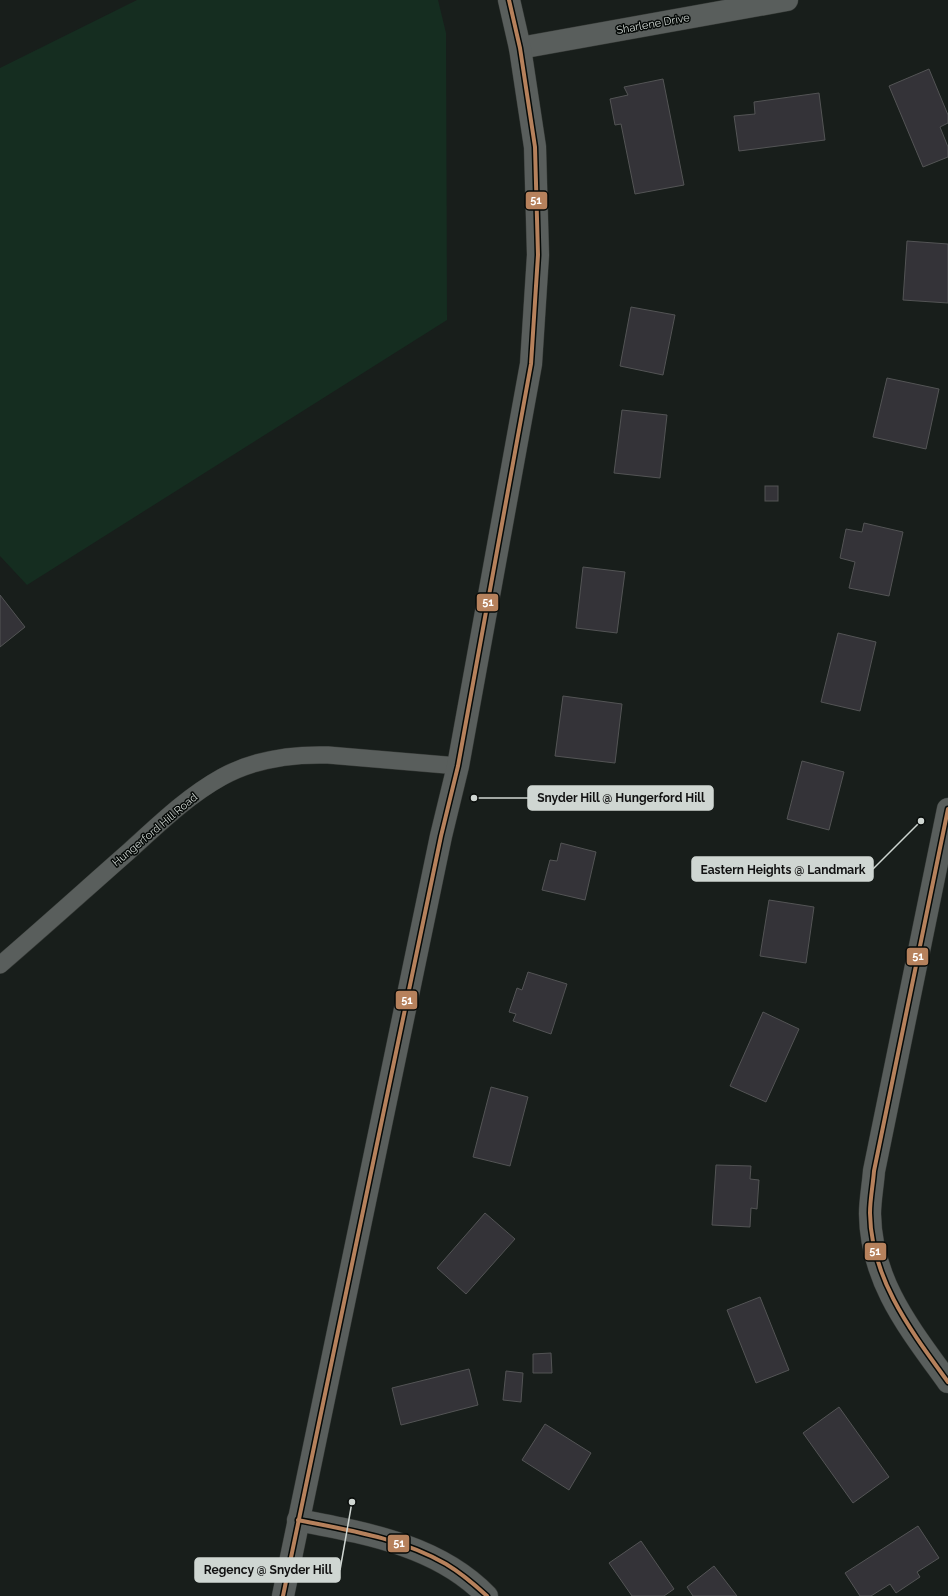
<svg xmlns="http://www.w3.org/2000/svg" width="948" height="1596" viewBox="0 0 948 1596" font-family="Raleway,sans-serif">
	<rect width="100%" height="100%" fill="#181e1b"/>
	<path fill="#152d20" d="M 137,0 L 438,0 L 446,33 L 447,320 L 27,585 L 0,556 L 0,68 Z"/>
	<g fill="#343338" stroke="#535455">
		<path d="M 929,69 L 948,115 L 948,123 L 940,127 L 948,147 L 948,157 L 923,167 L 889,86 Z"/>
		<path d="M 663,79 L 684,185 L 635,194 L 621,124 L 615,125 L 610,99 L 628,95 L 624,87 Z"/>
		<path d="M 819,93 L 825,140 L 739,151 L 734,116 L 755,114 L 754,102 Z"/>
		<path d="M 907,241 L 948,244 L 948,303 L 903,300 Z"/>
		<path d="M 631,307 L 675,315 L 663,375 L 620,366 Z"/>
		<path d="M 887,378 L 939,389 L 926,449 L 873,437 Z"/>
		<path d="M 622,410 L 667,415 L 660,478 L 614,473 Z"/>
		<rect x="765" y="486" width="13" height="15"/>
		<path d="M 864,523 L 903,532 L 889,596 L 849,588 L 855,562 L 840,558 L 846,529 L 862,532 Z"/>
		<path d="M 583,567 L 625,572 L 617,633 L 576,628 Z"/>
		<path d="M 0,595 L 25,627 L 0,647 Z"/>
		<path d="M 838,633 L 876,642 L 860,711 L 821,702 Z"/>
		<path d="M 563,696 L 622,704 L 615,763 L 555,756 Z"/>
		<path d="M 802,761 L 844,772 L 829,830 L 787,819 Z"/>
		<path d="M 561,843 L 596,852 L 585,900 L 542,890 L 550,860 L 557,861 Z"/>
		<path d="M 769,900 L 814,907 L 806,963 L 760,956 Z"/>
		<path d="M 528,972 L 567,984 L 551,1034 L 513,1021 L 516,1014 L 509,1012 L 517,988 L 522,990 Z"/>
		<path d="M 763,1012 L 799,1029 L 766,1102 L 730,1086 Z"/>
		<path d="M 491,1087 L 528,1097 L 510,1166 L 473,1157 Z"/>
		<path d="M 716,1165 L 751,1166 L 750,1179 L 759,1180 L 757,1209 L 751,1208 L 750,1227 L 712,1225 Z"/>
		<path d="M 485,1213 L 515,1239 L 466,1294 L 437,1268 Z"/>
		<path d="M 760,1297 L 789,1370 L 756,1383 L 727,1310 Z"/>
		<path d="M 551,1353 L 552,1373 L 533,1373 L 533,1354 Z"/>
		<path d="M 469,1369 L 478,1405 L 401,1425 L 392,1388 Z"/>
		<path d="M 506,1371 L 523,1373 L 521,1402 L 503,1400 Z"/>
		<path d="M 839,1407 L 889,1477 L 853,1503 L 803,1433 Z"/>
		<path d="M 545,1424 L 591,1453 L 569,1490 L 522,1460 Z"/>
		<path d="M 918,1526 L 939,1558 L 917,1572 L 920,1577 L 896,1593 L 890,1584 L 871,1596 L 860,1596 L 845,1573 Z"/>
		<path d="M 641,1541 L 674,1589 L 664,1596 L 632,1596 L 609,1563 Z"/>
		<path d="M 714,1566 L 737,1596 L 693,1596 L 687,1587 Z"/>
	</g>
	<g fill="none" stroke-linecap="round" stroke-linejoin="round">
		<g stroke="#353936" stroke-width="18">
			<path id="lane" d="M 0,965 C 43,928 85,890 127,853 C 157,826 186,797 222,777 C 253,760 292,754 328,755 L 458,766"/>
		</g>
		<g stroke="#353936" stroke-width="23">
			<g id="street">
				<path d="M 520,48 L 787,0"/>
				<path d="M 948,809 L 874,1171 C 873,1185 870,1200 870,1214 C 871,1282 910,1329 948,1382"/>
				<path d="M 298,1520 C 365,1533 438,1545 487,1596"/>
				<path d="M 283,1596 L 441,836 L 458,766 L 531,364 L 538,255 L 535,147 L 520,48 L 509,0"/>
			</g>
		</g>
		<use href="#lane" stroke="#595e5c" stroke-width="17"/>
		<use href="#street" stroke="#595e5c" stroke-width="22"/>
		<g stroke="#050907" stroke-width="7">
			<g id="bus-1">
				<path d="M 948,809 L 874,1171 C 873,1185 870,1199 870,1213 C 871,1279 911,1331 948,1382"/>
				<path d="M 298,1520 C 348,1530 401,1538 446,1564 C 461,1573 474,1584 487,1596"/>
				<path d="M 283,1596 L 441,836 L 458,766 L 531,364 L 538,255 L 535,147 L 520,48 L 509,0"/>
			</g>
		</g>
		<use href="#bus-1" stroke="#b6815c" stroke-width="4"/>
	</g>
	<g text-anchor="middle" dominant-baseline="central" stroke-width="3" stroke-linejoin="round" paint-order="stroke">
		<g font-size="11" fill="#cfd6d2" stroke="#050907">
			<text transform="translate(653 24) rotate(-10)">Sharlene Drive</text>
			<text transform="translate(155 830) rotate(-40)">Hungerford Hill Road</text>
		</g>
	</g>
	<path fill="none" stroke="#cfd6d2" stroke-width="1.5" d="M474 798L528 798M921 821L873 869M352 1502L340 1570"/>
	<g fill="#cfd6d2" stroke="#050907" stroke-width="1.5">
		<circle cx="474" cy="798" r="4"/>
		<circle cx="921" cy="821" r="4"/>
		<circle cx="352" cy="1502" r="4"/>
	</g>
	<g fill="#cfd6d2" stroke="#cfd6d2" stroke-width="1.5">
		<rect x="528" y="786" width="185" height="24" rx="4"/>
		<rect x="692" y="857" width="181" height="24" rx="4"/>
		<rect x="195" y="1558" width="145" height="24" rx="4"/>
	</g>
	<g font-size="12" text-anchor="middle" font-weight="bold" fill="#111">
		<text x="621" y="802">Snyder Hill @ Hungerford Hill</text>
		<text x="783" y="874">Eastern Heights @ Landmark</text>
		<text x="268" y="1574">Regency @ Snyder Hill</text>
	</g>
	<g stroke="#050907" stroke-width="1.5">
		<rect x="525" y="191" width="23" height="19" rx="4" fill="#b6815c"/>
		<rect x="476" y="593" width="23" height="19" rx="4" fill="#b6815c"/>
		<rect x="906" y="947" width="23" height="19" rx="4" fill="#b6815c"/>
		<rect x="395" y="990" width="23" height="20" rx="4" fill="#b6815c"/>
		<rect x="864" y="1242" width="23" height="19" rx="4" fill="#b6815c"/>
		<rect x="387" y="1534" width="23" height="19" rx="4" fill="#b6815c"/>
	</g>
	<g font-size="11" text-anchor="middle" font-weight="bold" fill="#fff">
		<text x="536" y="204">51</text>
		<text x="488" y="606">51</text>
		<text x="918" y="960">51</text>
		<text x="407" y="1004">51</text>
		<text x="875" y="1255">51</text>
		<text x="399" y="1547">51</text>
	</g>
</svg>
